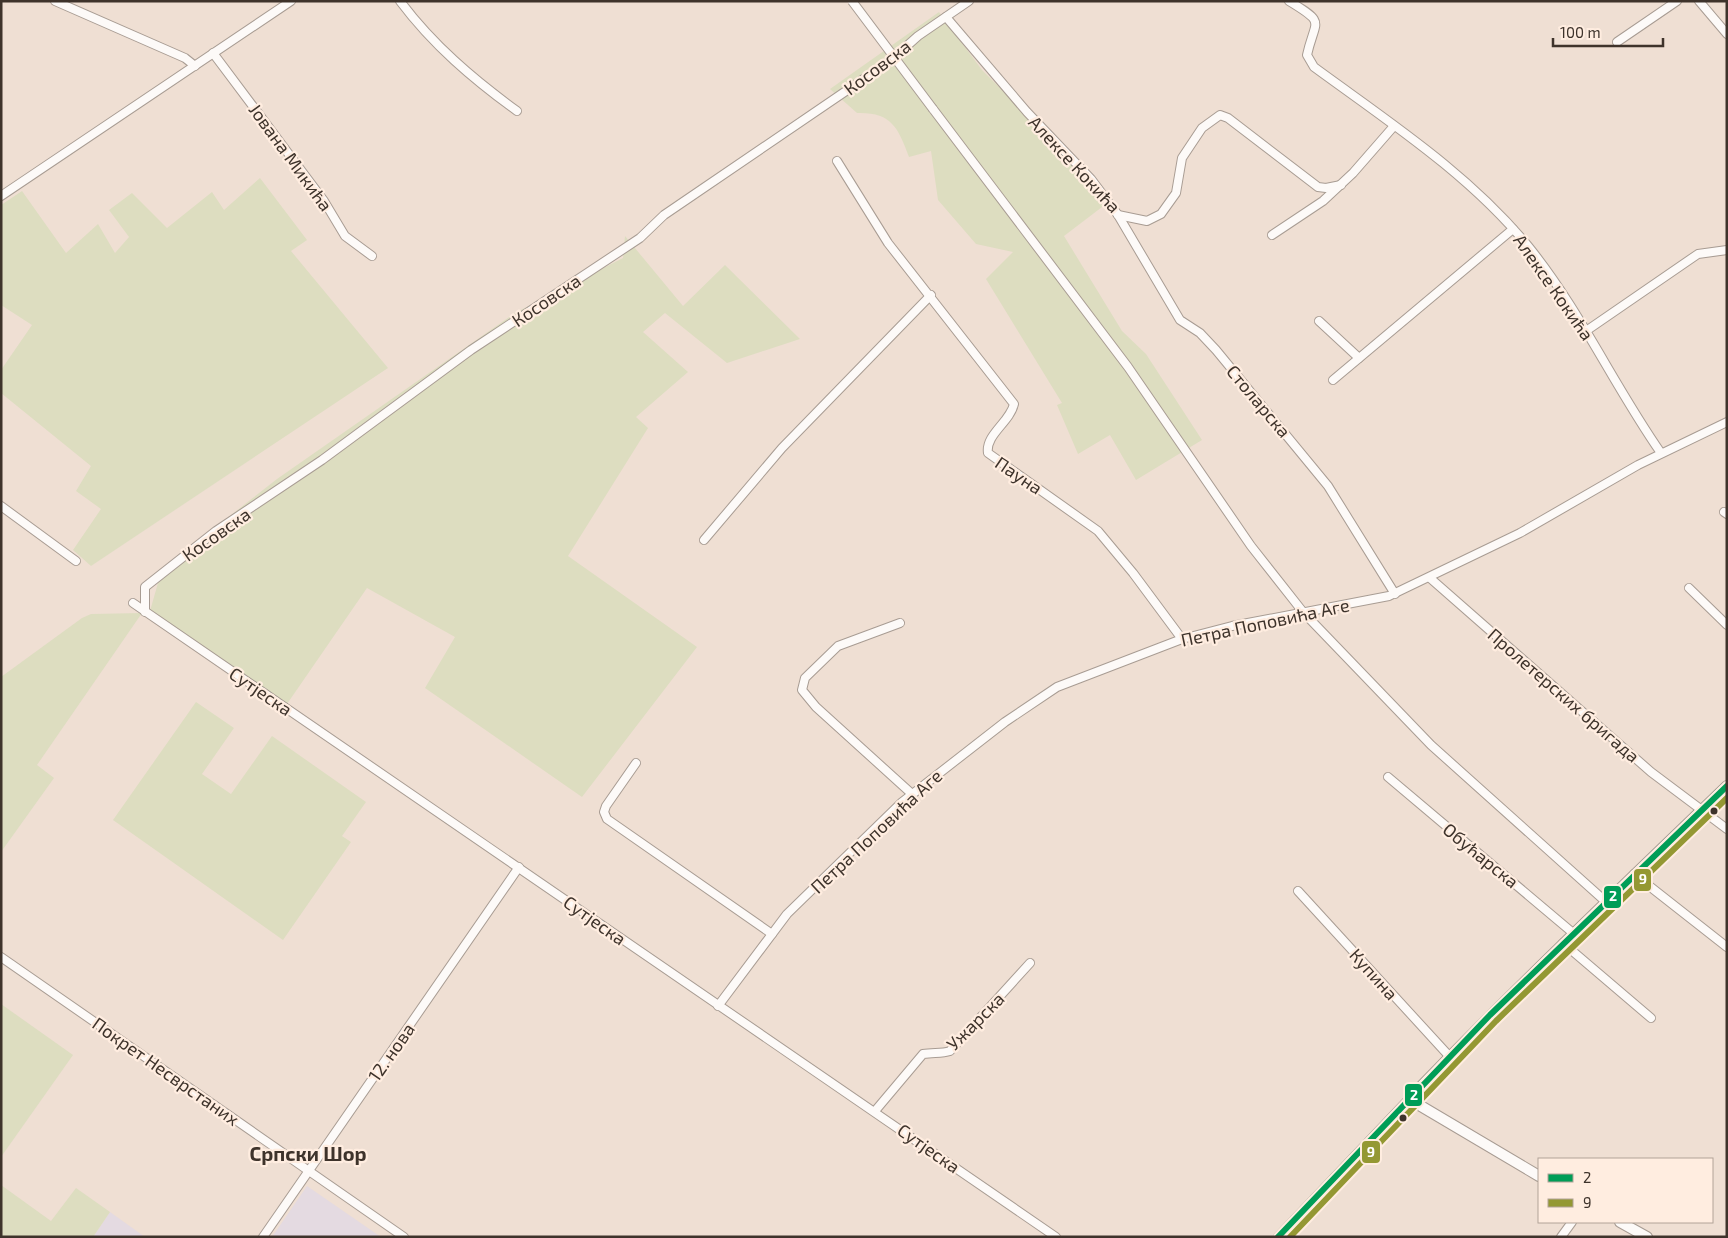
<svg xmlns="http://www.w3.org/2000/svg" width="1728" height="1238" viewBox="0 0 1728 1238" font-family="'Exo 2',sans-serif">
	<rect width="100%" height="100%" fill="#efdfd3"/>
	<g fill="#e4dae1">
		<path d="M 307,1186 L 381,1237 L 272,1237 Z"/>
		<path d="M 110,1212 L 145,1237 L 93,1237 Z"/>
	</g>
	<g fill="#ddddc0">
		<path d="M 939,12 L 982,70 L 1057,145 L 1106,204 L 1064,236 L 1122,331 L 1146,354 L 1202,440 L 1136,480 L 1110,435 L 1078,454 L 1057,405 L 1062,403 L 986,279 L 1013,252 L 976,244 L 938,200 L 931,151 L 909,157 C 898,127 891,112 857,113 L 830,89 Z"/>
		<path d="M 260,178 L 307,240 L 291,251 L 388,368 L 91,566 L 73,550 L 101,509 L 76,491 L 91,466 L 1,393 L 1,370 L 32,325 L 1,305 L 1,205 L 22,191 L 66,253 L 98,224 L 115,253 L 129,237 L 109,210 L 132,193 L 167,228 L 212,192 L 224,210 Z"/>
		<path d="M 625,236 L 683,306 L 725,265 L 800,339 L 727,363 L 665,313 L 643,332 L 688,372 L 636,417 L 648,428 L 568,556 L 697,647 L 582,797 L 425,688 L 455,637 L 367,588 L 287,704 L 150,611 L 158,583 L 203,537 L 277,479 L 515,313 L 623,258 Z"/>
		<path d="M 142,613 L 37,765 L 54,778 L 1,852 L 1,677 L 82,618 L 91,614 Z"/>
		<path d="M 196,702 L 234,728 L 202,774 L 231,794 L 272,736 L 366,802 L 342,836 L 351,842 L 283,940 L 113,820 Z"/>
		<path d="M 1,1004 L 73,1055 L 1,1157 Z"/>
		<path d="M 1,1185 L 51,1221 L 76,1188 L 110,1212 L 93,1237 L 1,1237 Z"/>
	</g>
	<g fill="none" stroke-linecap="round" stroke-linejoin="round">
		<g stroke="#a89c93" stroke-width="10">
			<g id="minor">
				<path d="M 55,1 L 185,58 L 195,66"/>
				<path d="M 400,1 C 433,45 473,79 517,111"/>
				<path d="M 1289,1 C 1327,24 1315,19 1307,55 L 1314,67 C 1389,122 1469,174 1528,246 C 1580,310 1614,386 1661,453"/>
				<path d="M 1699,1 L 1727,34"/>
				<path d="M 946,17 L 1027,112 L 1091,179 L 1118,215 L 1180,320 L 1200,333 L 1216,350 L 1328,486 L 1395,594"/>
				<path d="M 1617,42 L 1677,1"/>
				<path d="M 213,53 L 324,201 L 345,236 L 372,256"/>
				<path d="M 933,109 L 1128,367 L 1251,546 L 1303,612 L 1431,745 L 1605,901"/>
				<path d="M 837,161 L 888,243 L 1014,404 C 1010,422 985,435 988,453 L 1098,531 L 1133,573 L 1182,639"/>
				<path d="M 1,196 L 291,1"/>
				<path d="M 1118,215 L 1147,221 L 1161,214 L 1176,193 L 1182,158 L 1202,128 L 1220,115 L 1228,118 L 1318,187 L 1326,188 L 1341,185"/>
				<path d="M 1272,235 L 1323,201 L 1353,173 L 1394,126"/>
				<path d="M 1319,321 L 1359,358"/>
				<path d="M 1586,331 L 1698,254 L 1727,250"/>
				<path d="M 1333,380 L 1513,229"/>
				<path d="M 1,506 L 76,561"/>
				<path d="M 1724,512 L 1727,514"/>
				<path d="M 704,540 L 782,448 L 931,295"/>
				<path d="M 1430,578 L 1651,772 L 1727,829"/>
				<path d="M 1689,588 L 1727,625"/>
				<path d="M 133,603 L 1056,1237"/>
				<path d="M 145,612 L 145,587 L 216,531 L 322,460 L 471,350 L 640,238 L 664,215 L 890,61 L 918,36 L 969,1"/>
				<path d="M 900,623 L 838,646 L 805,678 L 802,690 L 816,707 L 912,794"/>
				<path d="M 636,763 L 606,806 L 604,812 L 607,819 L 772,934"/>
				<path d="M 1388,777 L 1573,933"/>
				<path d="M 1634,874 L 1727,947"/>
				<path d="M 1298,891 L 1450,1057"/>
				<path d="M 1563,943 L 1651,1018"/>
				<path d="M 1,957 L 404,1237"/>
				<path d="M 718,1006 L 787,914 L 901,803 L 1005,722 L 1057,687 L 1182,639 L 1232,626 L 1389,596 L 1520,533 L 1638,465 L 1727,422"/>
				<path d="M 875,1111 L 923,1054 C 933,1052 941,1054 950,1051 L 1030,963"/>
				<path d="M 263,1237 L 519,867"/>
				<path d="M 1278,1237 L 1409,1099"/>
				<path d="M 1561,1237 L 1572,1222"/>
			</g>
		</g>
		<g stroke="#a89c93" stroke-width="12">
			<g id="tertiary">
				<path d="M 1539,1176 L 1409,1099 C 1512,992 1620,889 1727,786"/>
				<path d="M 1620,1222 L 1647,1237"/>
			</g>
		</g>
		<use href="#minor" stroke="#fdfaf8" stroke-width="8"/>
		<use href="#tertiary" stroke="#fdfaf8" stroke-width="10"/>
		<g stroke="#a89c93" stroke-width="10" stroke-linecap="butt">
			<path id="minor-bridge" d="M 852,1 L 933,109"/>
		</g>
		<use href="#minor-bridge" stroke="#fdfaf8" stroke-width="8"/>
		<g stroke="#ffede0" stroke-width="10">
			<path id="bus-1" d="M 1278,1237 L 1490,1015 L 1727,786"/>
		</g>
		<g stroke="#ffede0" stroke-width="10">
			<path id="bus-2" d="M 1290,1237 L 1496,1021 L 1727,798"/>
		</g>
		<use href="#bus-1" stroke="#009d57" stroke-width="6"/>
		<use href="#bus-2" stroke="#949833" stroke-width="6"/>
	</g>
	<g fill="#3e332b" stroke="#ffede0" stroke-width="2">
		<circle cx="1714" cy="811" r="4.5"/>
		<circle cx="1403" cy="1118" r="4.5"/>
	</g>
	<g text-anchor="middle" dominant-baseline="central" stroke-width="4.5" stroke-linejoin="round" paint-order="stroke">
		<g font-size="18" fill="#3e332b" stroke="#ffede0">
			<text transform="translate(877 67) rotate(-37)">Косовска</text>
			<text transform="translate(291 157) rotate(54)">Јована Микића</text>
			<text transform="translate(1075 164) rotate(47)">Алексе Кокића</text>
			<text transform="translate(1554 287) rotate(55)">Алексе Кокића</text>
			<text transform="translate(546 300) rotate(-34)">Косовска</text>
			<text transform="translate(1259 401) rotate(50)">Столарска</text>
			<text transform="translate(1019 475) rotate(34)">Пауна</text>
			<text transform="translate(216 534) rotate(-35)">Косовска</text>
			<text transform="translate(1265 622) rotate(-12)">Петра Поповића Аге</text>
			<text transform="translate(261 691) rotate(34)">Сутјеска</text>
			<text transform="translate(1564 695) rotate(41)">Пролетерских бригада</text>
			<text transform="translate(876 831) rotate(-43)">Петра Поповића Аге</text>
			<text transform="translate(1481 855) rotate(39)">Обућарска</text>
			<text transform="translate(595 920) rotate(35)">Сутјеска</text>
			<text transform="translate(1374 974) rotate(48)">Купина</text>
			<text transform="translate(975 1021) rotate(-45)">Ужарска</text>
			<text transform="translate(391 1052) rotate(-55)">12. нова</text>
			<text transform="translate(166 1071) rotate(35)">Покрет Несврстаних</text>
			<text transform="translate(929 1148) rotate(35)">Сутјеска</text>
		</g>
		<g font-size="20" font-weight="bold" fill="#3e332b" stroke="#ffede0">
			<text x="308" y="1153">Српски Шор</text>
		</g>
	</g>
	<g stroke="#ffede0" stroke-width="2">
		<rect x="1633" y="868" width="19" height="24" rx="5" fill="#949833"/>
		<rect x="1603" y="885" width="19" height="24" rx="5" fill="#009d57"/>
		<rect x="1404" y="1083" width="19" height="24" rx="5" fill="#009d57"/>
		<rect x="1361" y="1140" width="20" height="24" rx="5" fill="#949833"/>
	</g>
	<g font-size="14" text-anchor="middle" font-weight="bold" fill="#fff">
		<text x="1643" y="884">9</text>
		<text x="1613" y="901">2</text>
		<text x="1414" y="1100">2</text>
		<text x="1371" y="1157">9</text>
	</g>
	<rect width="1728" height="1238" fill="none" stroke="#3e332b" stroke-width="5"/>
	<rect x="1538" y="1158" width="175" height="65" fill="#ffede0" stroke="#b2a398"/>
	<rect x="1548" y="1174" width="25" height="8" fill="#009d57" stroke="#b2a398"/>
	<text x="1583" y="1183" font-size="15" fill="#3e332b">2</text>
	<rect x="1548" y="1199" width="25" height="8" fill="#949833" stroke="#b2a398"/>
	<text x="1583" y="1208" font-size="15" fill="#3e332b">9</text>
	<path d="M1553 38v8h110v-8" fill="none" stroke="#3e332b" stroke-width="2.5"/>
	<text x="1560" y="38" font-size="15" fill="#3e332b" stroke="#ffede0" stroke-width="4" paint-order="stroke">100 m</text>
</svg>
